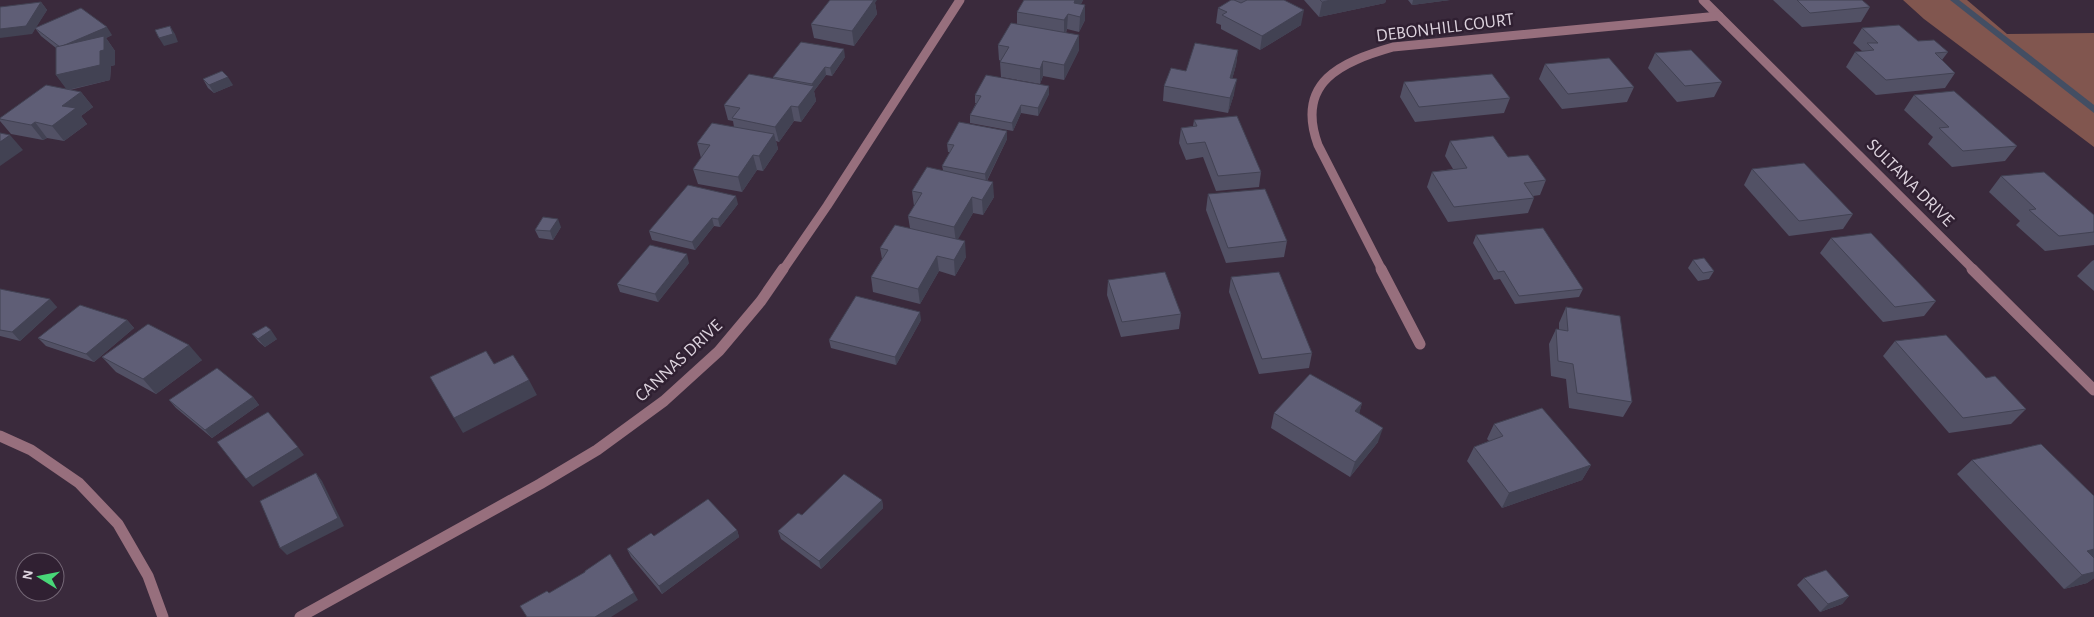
<svg xmlns="http://www.w3.org/2000/svg" width="2094" height="617" viewBox="0 0 2094 617" font-family="'Alegreya Sans',sans-serif">
	<rect width="100%" height="100%" fill="#3a2a3c"/>
	<path fill="#81564f" d="M 1903,0 L 1967,0 L 2007,34 L 2094,33 L 2094,147 L 1924,19 Z"/>
	<g fill="none" stroke-linecap="round" stroke-linejoin="round">
		<path fill="#434e63" fill-rule="evenodd" d="M 1950,0 L 1959,0 L 2094,105 L 2094,113 Z"/>
		<g stroke="#976f7d" stroke-width="9">
			<path d="M 1703,0 L 1974,270"/>
			<path d="M 783,270 L 827,206 L 960,0"/>
			<path d="M 1382,270 L 1318,145 C 1295,82 1341,62 1393,47 L 1719,16"/>
		</g>
		<g stroke="#976f7d" stroke-width="11">
			<path d="M 1381,269 L 1420,344"/>
			<path d="M 1972,269 L 2094,390"/>
			<path d="M 0,436 L 31,450 L 79,483 L 118,524 L 148,576 L 163,617"/>
			<path d="M 300,617 L 540,484 L 597,450 L 664,401 L 719,351 L 761,301 L 783,269"/>
		</g>
	</g>
	<g fill="#525165">
		<path d="M 1024,0 L 1083,0 L 1081,4 L 1085,5 L 1085,20 L 1079,32 L 1067,29 L 1066,33 L 1079,50 L 1064,80 L 1043,76 L 1040,84 L 1001,77 L 1000,62 L 1001,61 L 999,60 L 998,45 L 1017,24 L 1017,12 Z"/>
		<path d="M 1235,0 L 1284,0 L 1301,25 L 1260,50 L 1221,29 L 1221,25 L 1216,23 L 1218,8 Z"/>
		<path d="M 1304,0 L 1386,0 L 1385,3 L 1319,17 Z"/>
		<path d="M 1408,0 L 1450,0 L 1412,5 Z"/>
		<path d="M 1773,0 L 1862,0 L 1870,7 L 1861,22 L 1802,27 Z"/>
		<path d="M 41,2 L 47,10 L 36,27 L 112,35 L 106,38 L 115,51 L 115,65 L 111,66 L 110,80 L 70,90 L 81,92 L 93,107 L 81,116 L 87,124 L 64,141 L 47,138 L 43,140 L 11,134 L 0,121 L 0,118 L 67,89 L 56,75 L 56,48 L 41,36 L 35,28 L 32,34 Z"/>
		<path d="M 875,3 L 877,14 L 854,46 L 814,38 L 811,24 Z"/>
		<path d="M 1862,28 L 1918,41 L 1948,52 L 1942,60 L 1955,73 L 1945,88 L 1876,95 L 1846,67 L 1855,52 L 1862,51 L 1853,43 Z"/>
		<path d="M 1238,50 L 1236,65 L 1232,79 L 1234,94 L 1228,113 L 1163,101 L 1164,86 L 1186,71 Z"/>
		<path d="M 1655,53 L 1722,82 L 1714,97 L 1677,102 L 1648,68 Z"/>
		<path d="M 845,57 L 832,76 L 826,75 L 814,91 L 816,101 L 801,122 L 794,121 L 779,142 L 776,141 L 778,149 L 763,171 L 757,170 L 742,192 L 698,184 L 693,169 L 701,158 L 697,143 L 734,127 L 733,121 L 728,120 L 724,105 L 773,79 L 773,77 Z"/>
		<path d="M 1545,64 L 1634,87 L 1627,102 L 1562,109 L 1539,79 Z"/>
		<path d="M 203,79 L 233,85 L 214,93 L 208,88 Z"/>
		<path d="M 1404,82 L 1510,98 L 1504,113 L 1415,122 L 1400,97 Z"/>
		<path d="M 1049,86 L 1049,94 L 1038,116 L 1021,113 L 1013,131 L 970,123 L 970,115 L 976,103 L 975,103 L 975,95 Z"/>
		<path d="M 1914,95 L 2017,146 L 2005,161 L 1952,167 L 1928,144 L 1933,137 L 1904,110 Z"/>
		<path d="M 1194,120 L 1261,172 L 1259,187 L 1216,191 L 1203,157 L 1186,160 L 1179,143 L 1181,128 L 1193,126 Z"/>
		<path d="M 1007,131 L 1007,139 L 987,181 L 994,197 L 983,215 L 973,213 L 957,240 L 966,257 L 955,276 L 939,271 L 920,304 L 873,292 L 871,277 L 882,259 L 880,248 L 910,228 L 908,216 L 914,206 L 912,191 L 943,170 L 942,166 L 950,152 L 948,152 L 947,144 Z"/>
		<path d="M 1450,141 L 1508,157 L 1546,180 L 1540,195 L 1533,196 L 1534,198 L 1528,213 L 1448,222 L 1427,187 L 1432,172 L 1453,169 L 1445,156 Z"/>
		<path d="M 1752,169 L 1853,214 L 1843,229 L 1789,236 L 1744,185 Z"/>
		<path d="M 2001,176 L 2094,215 L 2094,245 L 2045,251 L 2016,225 L 2020,221 L 1989,192 Z"/>
		<path d="M 1208,194 L 1287,241 L 1284,257 L 1226,263 L 1206,210 Z"/>
		<path d="M 738,204 L 720,227 L 714,226 L 695,250 L 652,240 L 649,231 Z"/>
		<path d="M 561,227 L 553,240 L 539,238 L 535,230 Z"/>
		<path d="M 1476,235 L 1583,289 L 1579,297 L 1515,304 L 1500,279 L 1494,280 L 1473,243 Z"/>
		<path d="M 1831,238 L 1936,301 L 1924,316 L 1883,322 L 1820,253 Z"/>
		<path d="M 1693,260 L 1714,271 L 1709,279 L 1698,281 L 1688,268 Z"/>
		<path d="M 2094,260 L 2094,291 L 2077,276 L 2092,261 Z"/>
		<path d="M 689,263 L 658,302 L 620,292 L 617,284 Z"/>
		<path d="M 1231,277 L 1312,353 L 1309,368 L 1259,374 L 1229,292 Z"/>
		<path d="M 1108,280 L 1181,314 L 1179,329 L 1121,337 L 1107,295 Z"/>
		<path d="M 0,289 L 57,307 L 20,341 L 0,336 Z"/>
		<path d="M 1566,307 L 1632,402 L 1623,417 L 1569,408 L 1566,379 L 1551,376 L 1549,344 L 1556,329 L 1559,329 L 1559,323 Z"/>
		<path d="M 127,320 L 134,328 L 94,362 L 46,346 L 38,338 Z"/>
		<path d="M 921,320 L 896,365 L 831,348 L 829,340 Z"/>
		<path d="M 252,334 L 277,339 L 265,347 L 259,342 Z"/>
		<path d="M 1895,341 L 1986,378 L 2026,409 L 2011,424 L 1949,433 L 1883,356 Z"/>
		<path d="M 102,357 L 202,360 L 156,394 L 116,372 Z"/>
		<path d="M 253,397 L 259,405 L 212,438 L 176,408 L 169,400 Z"/>
		<path d="M 1362,403 L 1359,413 L 1378,442 L 1350,477 L 1271,428 L 1274,413 Z"/>
		<path d="M 1494,424 L 1591,465 L 1582,480 L 1502,508 L 1467,461 L 1474,447 L 1489,441 L 1487,439 Z"/>
		<path d="M 1972,460 L 2094,496 L 2094,578 L 2087,583 L 2064,589 L 1957,474 Z"/>
		<path d="M 882,500 L 883,508 L 821,569 L 781,539 L 778,531 L 802,515 Z"/>
		<path d="M 737,530 L 739,537 L 662,594 L 631,557 L 627,549 L 654,536 Z"/>
		<path d="M 1804,578 L 1849,596 L 1842,604 L 1820,612 L 1797,585 Z"/>
	</g>
	<g fill="#424253">
		<path d="M 874,0 L 877,0 L 875,3 L 877,14 L 854,46 L 852,31 Z"/>
		<path d="M 1075,0 L 1083,0 L 1074,16 L 1074,3 Z"/>
		<path d="M 1331,0 L 1386,0 L 1385,3 L 1319,17 L 1322,2 Z"/>
		<path d="M 1413,0 L 1450,0 L 1412,5 Z"/>
		<path d="M 41,2 L 47,10 L 32,34 L 0,38 L 0,29 Z"/>
		<path d="M 1085,5 L 1085,20 L 1079,32 L 1080,17 Z"/>
		<path d="M 1304,10 L 1301,25 L 1260,50 L 1262,36 Z"/>
		<path d="M 1068,14 L 1067,29 L 1064,35 L 1064,20 Z"/>
		<path d="M 170,26 L 175,34 L 178,42 L 164,46 L 159,38 Z"/>
		<path d="M 107,27 L 112,35 L 106,38 L 115,51 L 115,65 L 111,66 L 110,80 L 67,90 L 56,75 L 60,47 Z"/>
		<path d="M 1079,35 L 1079,50 L 1064,80 L 1064,65 Z"/>
		<path d="M 844,49 L 845,57 L 832,76 L 830,68 Z"/>
		<path d="M 1238,50 L 1236,65 L 1228,94 L 1230,78 Z"/>
		<path d="M 1043,61 L 1043,76 L 1040,84 L 1040,69 Z"/>
		<path d="M 825,67 L 826,75 L 814,91 L 816,101 L 801,122 L 798,107 L 812,88 L 812,84 Z"/>
		<path d="M 228,77 L 233,85 L 214,93 L 209,85 Z"/>
		<path d="M 1237,79 L 1234,94 L 1228,113 L 1230,98 Z"/>
		<path d="M 1049,86 L 1049,94 L 1038,116 L 1038,108 Z"/>
		<path d="M 81,92 L 93,107 L 81,116 L 87,124 L 64,141 L 52,126 L 62,106 Z"/>
		<path d="M 1021,105 L 1021,113 L 1013,131 L 1012,123 Z"/>
		<path d="M 791,106 L 794,121 L 779,142 L 775,127 Z"/>
		<path d="M 35,122 L 47,138 L 43,140 L 31,125 Z"/>
		<path d="M 1007,131 L 1007,139 L 986,182 L 985,174 Z"/>
		<path d="M 774,134 L 778,149 L 763,171 L 759,156 Z"/>
		<path d="M 10,135 L 23,150 L 0,166 L 0,142 Z"/>
		<path d="M 753,155 L 757,170 L 742,192 L 738,177 Z"/>
		<path d="M 993,182 L 994,197 L 983,215 L 982,200 Z"/>
		<path d="M 736,196 L 738,204 L 720,227 L 718,219 Z"/>
		<path d="M 972,197 L 973,213 L 956,243 L 954,227 Z"/>
		<path d="M 712,218 L 714,226 L 695,250 L 692,242 Z"/>
		<path d="M 558,219 L 561,227 L 553,240 L 550,231 Z"/>
		<path d="M 965,241 L 966,257 L 955,276 L 954,260 Z"/>
		<path d="M 687,254 L 689,263 L 658,302 L 655,294 Z"/>
		<path d="M 937,256 L 939,271 L 920,304 L 918,289 Z"/>
		<path d="M 50,299 L 57,307 L 20,341 L 12,332 Z"/>
		<path d="M 920,312 L 921,320 L 896,365 L 895,357 Z"/>
		<path d="M 127,320 L 134,328 L 94,362 L 86,354 Z"/>
		<path d="M 271,330 L 277,339 L 265,347 L 258,339 Z"/>
		<path d="M 189,345 L 202,360 L 156,394 L 143,379 Z"/>
		<path d="M 529,380 L 537,395 L 463,433 L 454,418 Z"/>
		<path d="M 253,397 L 259,405 L 212,438 L 205,430 Z"/>
		<path d="M 1362,403 L 1358,418 L 1355,411 Z"/>
		<path d="M 1383,428 L 1378,442 L 1350,477 L 1355,462 Z"/>
		<path d="M 298,447 L 304,455 L 253,487 L 246,479 Z"/>
		<path d="M 1591,465 L 1582,480 L 1502,508 L 1509,493 Z"/>
		<path d="M 316,473 L 322,481 L 344,526 L 287,555 L 280,548 Z"/>
		<path d="M 882,500 L 883,508 L 821,569 L 819,561 Z"/>
		<path d="M 737,530 L 739,537 L 662,594 L 659,586 Z"/>
		<path d="M 2094,549 L 2094,559 L 2087,551 Z"/>
		<path d="M 2094,572 L 2094,578 L 2087,583 L 2064,589 L 2082,575 Z"/>
		<path d="M 634,593 L 638,600 L 611,617 L 595,617 Z"/>
		<path d="M 1849,596 L 1842,604 L 1820,612 L 1828,604 Z"/>
	</g>
	<g fill="#5f5e76" stroke="#424253">
		<path d="M 830,0 L 874,0 L 852,31 L 811,24 Z"/>
		<path d="M 1024,0 L 1075,0 L 1074,3 L 1085,5 L 1080,17 L 1068,14 L 1064,20 L 1017,12 Z"/>
		<path d="M 1231,0 L 1234,0 L 1241,3 L 1247,0 L 1284,0 L 1304,10 L 1262,36 L 1222,15 L 1227,12 L 1218,8 Z"/>
		<path d="M 1320,0 L 1331,0 L 1322,2 Z"/>
		<path d="M 1797,0 L 1862,0 L 1870,7 L 1810,13 Z"/>
		<path d="M 41,2 L 26,26 L 0,29 L 0,7 Z"/>
		<path d="M 81,8 L 107,27 L 60,47 L 35,28 Z"/>
		<path d="M 1011,23 L 1079,35 L 1064,65 L 1043,61 L 1040,69 L 1000,62 L 1009,47 L 998,45 Z"/>
		<path d="M 1899,25 L 1918,41 L 1934,40 L 1948,52 L 1935,53 L 1955,73 L 1886,80 L 1855,52 L 1874,50 L 1867,43 L 1878,43 L 1862,28 Z"/>
		<path d="M 170,26 L 173,34 L 159,38 L 155,30 Z"/>
		<path d="M 104,36 L 104,50 L 100,51 L 100,65 L 56,75 L 56,47 Z"/>
		<path d="M 801,42 L 844,49 L 830,68 L 825,67 L 812,84 L 773,77 Z"/>
		<path d="M 1195,43 L 1238,50 L 1230,78 L 1237,79 L 1230,98 L 1164,86 L 1171,68 L 1186,71 Z"/>
		<path d="M 1691,50 L 1722,82 L 1685,86 L 1655,53 Z"/>
		<path d="M 1609,58 L 1634,87 L 1568,94 L 1545,64 Z"/>
		<path d="M 222,71 L 228,77 L 209,85 L 203,79 Z"/>
		<path d="M 749,74 L 814,86 L 798,107 L 791,106 L 775,127 L 732,118 L 740,108 L 724,105 Z"/>
		<path d="M 1492,74 L 1510,98 L 1419,107 L 1404,82 Z"/>
		<path d="M 986,75 L 1049,86 L 1038,108 L 1021,105 L 1012,123 L 970,115 L 981,96 L 975,95 Z"/>
		<path d="M 46,85 L 81,92 L 62,106 L 76,108 L 52,126 L 35,122 L 31,125 L 0,119 L 0,118 Z"/>
		<path d="M 1954,91 L 2017,146 L 1963,151 L 1939,128 L 1949,127 L 1914,95 Z"/>
		<path d="M 1237,116 L 1261,172 L 1218,176 L 1205,142 L 1187,144 L 1181,128 L 1197,126 L 1194,120 Z"/>
		<path d="M 959,122 L 1007,131 L 985,174 L 942,166 L 954,145 L 947,144 Z"/>
		<path d="M 712,123 L 774,134 L 759,156 L 753,155 L 738,177 L 693,169 L 710,145 L 697,143 Z"/>
		<path d="M 0,133 L 10,135 L 0,142 Z"/>
		<path d="M 1493,136 L 1508,157 L 1528,155 L 1546,180 L 1524,183 L 1534,198 L 1454,207 L 1432,172 L 1467,168 L 1450,141 Z"/>
		<path d="M 1804,163 L 1853,214 L 1799,221 L 1752,169 Z"/>
		<path d="M 927,167 L 993,182 L 982,200 L 972,197 L 954,227 L 908,216 L 922,193 L 912,191 Z"/>
		<path d="M 2044,172 L 2094,215 L 2094,232 L 2059,236 L 2029,210 L 2036,209 L 2001,176 Z"/>
		<path d="M 688,185 L 736,196 L 718,219 L 712,218 L 692,242 L 649,231 Z"/>
		<path d="M 1265,189 L 1287,241 L 1228,248 L 1208,194 Z"/>
		<path d="M 543,217 L 558,219 L 550,231 L 535,230 Z"/>
		<path d="M 895,225 L 965,241 L 954,260 L 937,256 L 918,289 L 871,277 L 888,250 L 880,248 Z"/>
		<path d="M 1543,228 L 1583,289 L 1519,296 L 1504,271 L 1498,272 L 1476,235 Z"/>
		<path d="M 1871,233 L 1936,301 L 1895,307 L 1831,238 Z"/>
		<path d="M 650,245 L 687,254 L 655,294 L 617,284 Z"/>
		<path d="M 1704,258 L 1714,271 L 1703,273 L 1693,260 Z"/>
		<path d="M 1165,272 L 1181,314 L 1122,322 L 1108,280 Z"/>
		<path d="M 1279,272 L 1312,353 L 1262,359 L 1231,277 Z"/>
		<path d="M 0,289 L 50,299 L 12,332 L 0,330 Z"/>
		<path d="M 856,296 L 920,312 L 895,357 L 829,340 Z"/>
		<path d="M 80,305 L 127,320 L 86,354 L 38,338 Z"/>
		<path d="M 1566,307 L 1620,316 L 1632,402 L 1577,393 L 1573,364 L 1558,361 L 1556,329 L 1568,331 Z"/>
		<path d="M 148,324 L 189,345 L 143,379 L 102,357 Z"/>
		<path d="M 266,326 L 271,330 L 258,339 L 252,334 Z"/>
		<path d="M 1946,335 L 1986,378 L 1995,376 L 2026,409 L 1963,418 L 1895,341 Z"/>
		<path d="M 486,351 L 494,364 L 513,355 L 529,380 L 454,418 L 430,377 Z"/>
		<path d="M 217,368 L 253,397 L 205,430 L 169,400 Z"/>
		<path d="M 1310,374 L 1362,403 L 1355,411 L 1383,428 L 1355,462 L 1274,413 Z"/>
		<path d="M 1542,408 L 1591,465 L 1509,493 L 1474,447 L 1503,436 L 1494,424 Z"/>
		<path d="M 268,412 L 298,447 L 246,479 L 217,442 Z"/>
		<path d="M 2041,444 L 2094,496 L 2094,549 L 2087,551 L 2094,558 L 2094,572 L 2082,575 L 1972,460 Z"/>
		<path d="M 316,473 L 338,518 L 280,548 L 260,501 Z"/>
		<path d="M 844,474 L 882,500 L 819,561 L 778,531 L 798,513 L 802,515 Z"/>
		<path d="M 708,499 L 737,530 L 659,586 L 627,549 L 651,533 L 654,536 Z"/>
		<path d="M 610,554 L 634,593 L 595,617 L 527,617 L 520,606 L 547,591 L 549,593 L 585,572 L 585,571 Z"/>
		<path d="M 1826,570 L 1849,596 L 1828,604 L 1804,578 Z"/>
	</g>
	<g text-anchor="middle" dominant-baseline="central" stroke-width="5" stroke-linejoin="round" paint-order="stroke">
		<g font-size="18" fill="#ddd3de" stroke="#302032">
			<text transform="translate(1445 28) rotate(-7)">DEBONHILL COURT</text>
			<text transform="translate(1910 183) rotate(45)">SULTANA DRIVE</text>
			<text transform="translate(679 361) rotate(-43)">CANNAS DRIVE</text>
		</g>
	</g>
	<g transform="translate(40 577) rotate(280)"><circle r="24" fill="#302032" stroke="#756877"/>
	<path d="M0-4L9 19L0 12L-9 19Z" fill="#48d778"/>
	<text y="-8" font-size="14" font-weight="bold" text-anchor="middle" fill="#ddd3de">N</text>
	</g>
</svg>
